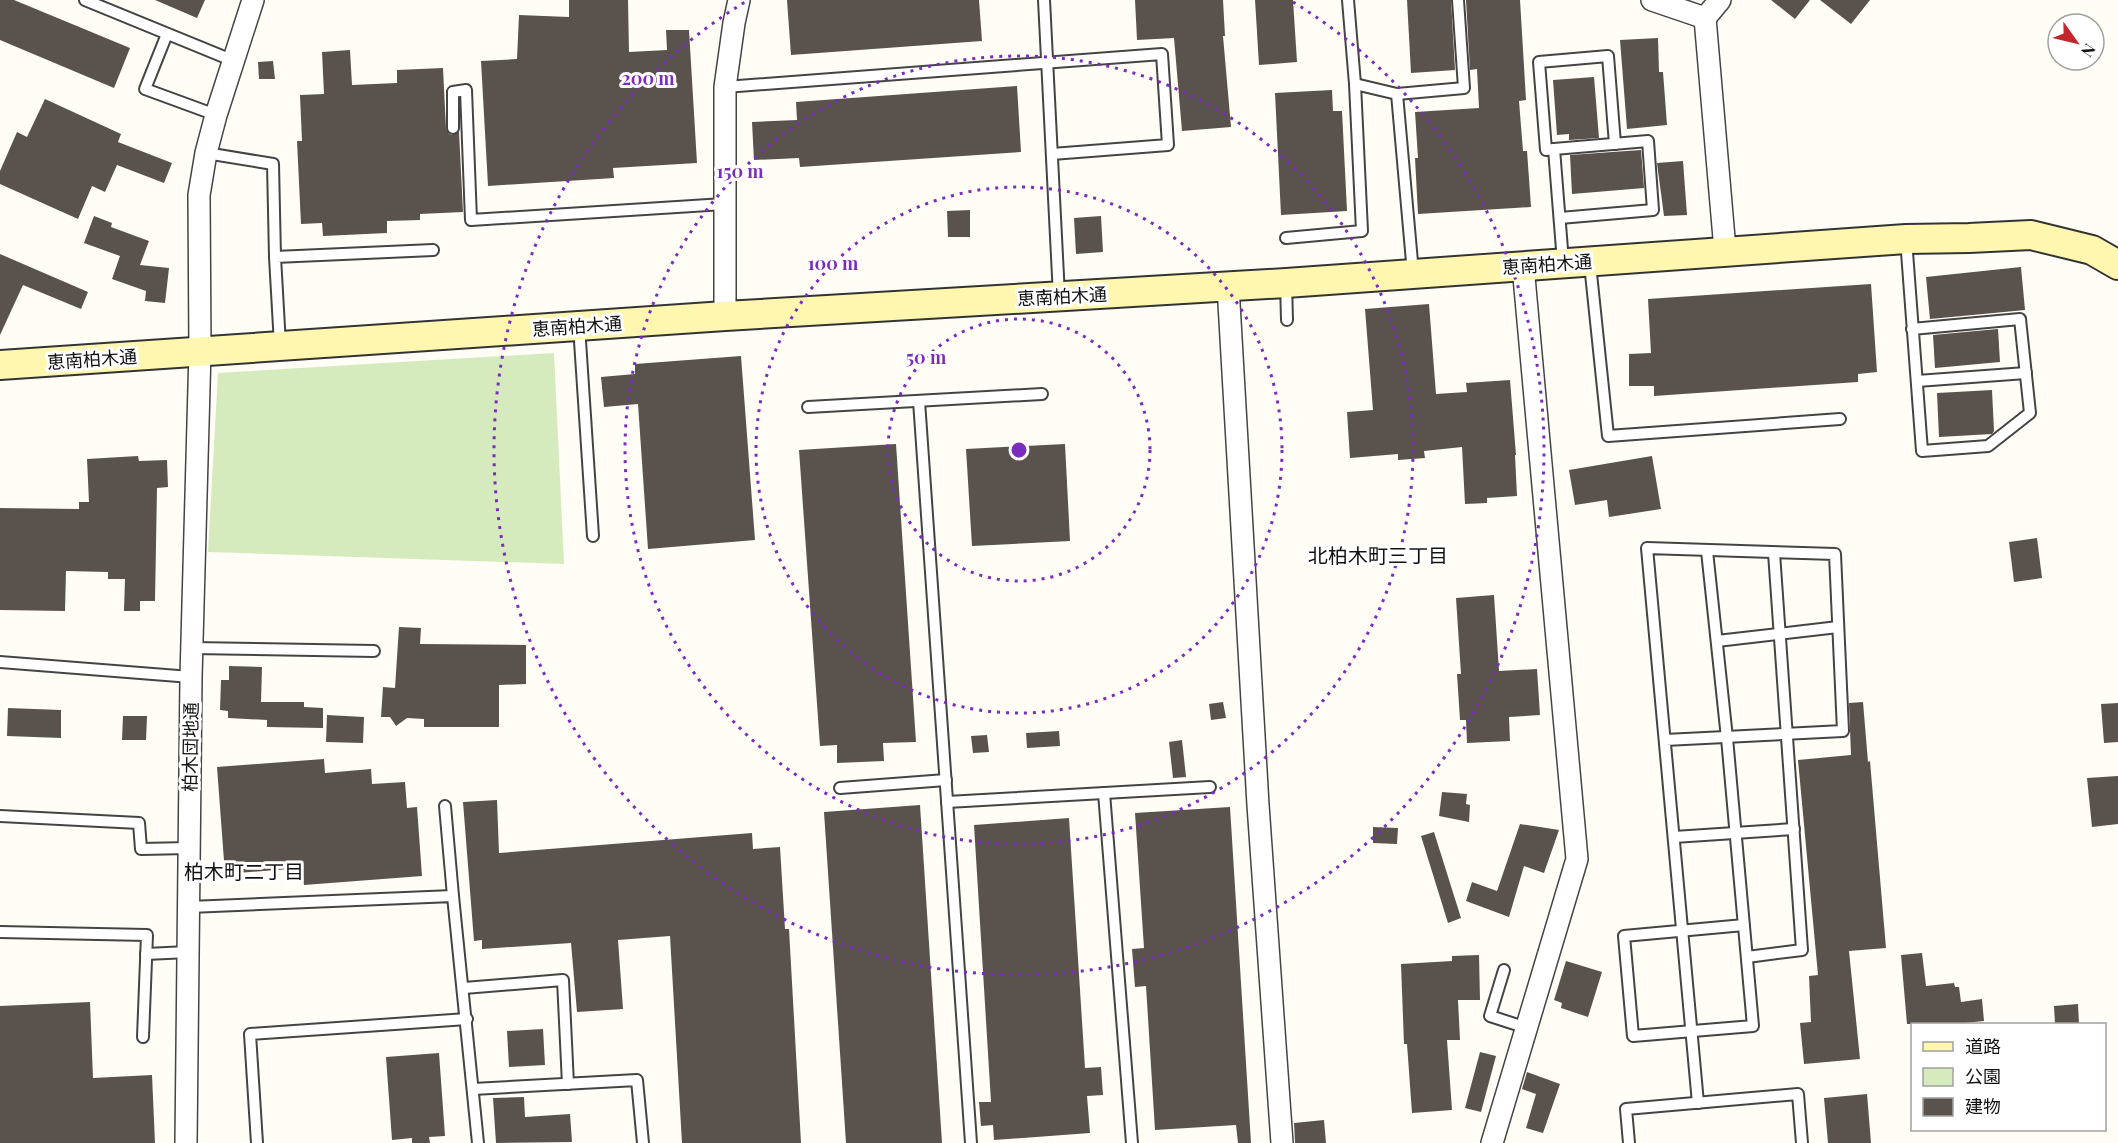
<svg xmlns="http://www.w3.org/2000/svg" width="2118" height="1143" viewBox="0 0 2118 1143" font-family="'Playfair Display','Noto Sans JP',serif">
	<rect width="100%" height="100%" fill="#fffdf5"/>
	<path fill="#d5ebbd" d="M 554,353 L 564,564 L 208,552 L 218,373 Z"/>
	<g fill="#5a524d">
		<path d="M 0,0 L 14,0 L 130,48 L 114,88 L 0,40 Z"/>
		<path d="M 155,0 L 205,0 L 197,18 Z"/>
		<path d="M 569,0 L 628,0 L 629,52 L 667,50 L 666,30 L 689,30 L 697,163 L 613,168 L 614,178 L 488,186 L 481,61 L 517,59 L 519,15 L 569,17 Z"/>
		<path d="M 787,0 L 979,0 L 982,41 L 791,55 Z"/>
		<path d="M 1135,0 L 1223,0 L 1225,36 L 1223,36 L 1231,127 L 1182,131 L 1174,38 L 1137,40 Z"/>
		<path d="M 1255,0 L 1293,0 L 1297,62 L 1259,65 Z"/>
		<path d="M 1407,0 L 1451,0 L 1455,70 L 1411,73 Z"/>
		<path d="M 1466,0 L 1520,0 L 1526,100 L 1519,101 L 1523,151 L 1527,151 L 1531,207 L 1418,214 L 1415,158 L 1418,158 L 1415,112 L 1479,108 L 1477,69 L 1470,70 Z"/>
		<path d="M 1771,0 L 1810,0 L 1795,19 Z"/>
		<path d="M 1820,0 L 1870,0 L 1851,24 Z"/>
		<path d="M 1658,38 L 1659,72 L 1663,72 L 1667,125 L 1627,129 L 1620,40 Z"/>
		<path d="M 350,50 L 352,85 L 397,83 L 397,70 L 443,68 L 446,129 L 449,134 L 452,135 L 459,132 L 463,212 L 420,214 L 420,220 L 387,221 L 387,233 L 323,236 L 322,223 L 301,224 L 297,141 L 302,141 L 300,95 L 324,94 L 322,52 Z"/>
		<path d="M 273,61 L 275,79 L 259,79 L 258,62 Z"/>
		<path d="M 1594,77 L 1599,138 L 1569,140 L 1569,134 L 1557,135 L 1553,80 Z"/>
		<path d="M 1017,86 L 1021,152 L 800,167 L 799,158 L 754,160 L 752,122 L 797,120 L 796,102 Z"/>
		<path d="M 1332,90 L 1333,111 L 1342,111 L 1347,211 L 1281,215 L 1275,93 Z"/>
		<path d="M 45,99 L 121,134 L 118,142 L 172,163 L 164,183 L 117,165 L 105,192 L 92,186 L 78,219 L 0,184 L 0,171 L 17,132 L 27,137 Z"/>
		<path d="M 1641,150 L 1644,188 L 1572,194 L 1570,155 Z"/>
		<path d="M 1683,161 L 1687,215 L 1664,216 L 1657,163 Z"/>
		<path d="M 970,210 L 970,237 L 948,237 L 947,211 Z"/>
		<path d="M 94,216 L 112,223 L 111,227 L 149,241 L 140,265 L 169,268 L 165,303 L 145,301 L 146,291 L 112,279 L 120,256 L 84,243 Z"/>
		<path d="M 1101,216 L 1103,252 L 1076,254 L 1074,218 Z"/>
		<path d="M 0,254 L 88,292 L 81,309 L 23,285 L 0,335 Z"/>
		<path d="M 2021,267 L 2025,310 L 1930,319 L 1926,277 Z"/>
		<path d="M 1871,284 L 1877,372 L 1858,374 L 1858,382 L 1654,396 L 1654,386 L 1629,386 L 1629,354 L 1651,353 L 1648,299 Z"/>
		<path d="M 1429,304 L 1436,394 L 1467,392 L 1466,383 L 1510,380 L 1516,455 L 1515,455 L 1517,496 L 1487,498 L 1487,503 L 1465,504 L 1462,447 L 1424,451 L 1425,458 L 1398,460 L 1398,454 L 1350,458 L 1347,412 L 1373,410 L 1365,309 Z"/>
		<path d="M 1998,329 L 2000,362 L 1935,368 L 1933,335 Z"/>
		<path d="M 741,356 L 755,540 L 648,549 L 638,404 L 604,407 L 601,377 L 635,374 L 635,364 Z"/>
		<path d="M 1992,390 L 1994,431 L 1992,434 L 1939,437 L 1937,393 Z"/>
		<path d="M 896,444 L 916,742 L 883,743 L 884,761 L 837,763 L 837,745 L 820,746 L 799,450 Z"/>
		<path d="M 1065,444 L 1070,541 L 972,546 L 966,449 Z"/>
		<path d="M 138,456 L 139,461 L 167,460 L 168,487 L 157,488 L 155,601 L 140,601 L 140,611 L 124,611 L 125,579 L 108,579 L 108,572 L 66,571 L 65,611 L 0,610 L 0,508 L 79,509 L 79,502 L 89,502 L 87,459 Z"/>
		<path d="M 1652,456 L 1661,509 L 1609,517 L 1607,500 L 1575,505 L 1569,470 Z"/>
		<path d="M 2037,538 L 2042,578 L 2014,582 L 2009,542 Z"/>
		<path d="M 1494,595 L 1499,671 L 1537,669 L 1540,715 L 1509,717 L 1510,741 L 1467,743 L 1466,720 L 1460,720 L 1457,674 L 1461,674 L 1456,598 Z"/>
		<path d="M 399,627 L 421,628 L 420,644 L 526,645 L 526,684 L 499,685 L 499,727 L 424,727 L 424,719 L 407,718 L 396,726 L 390,717 L 381,717 L 383,687 L 395,688 Z"/>
		<path d="M 229,666 L 262,667 L 261,702 L 304,702 L 304,707 L 323,708 L 323,728 L 267,727 L 267,720 L 228,718 L 228,711 L 220,710 L 221,680 L 229,680 Z"/>
		<path d="M 1223,702 L 1226,718 L 1211,720 L 1209,704 Z"/>
		<path d="M 1863,702 L 1868,762 L 1870,761 L 1886,948 L 1849,951 L 1860,1059 L 1804,1064 L 1800,1023 L 1811,1022 L 1809,976 L 1818,975 L 1798,760 L 1851,755 L 1849,703 Z"/>
		<path d="M 2118,703 L 2118,742 L 2104,743 L 2101,704 Z"/>
		<path d="M 8,708 L 61,710 L 61,738 L 7,736 Z"/>
		<path d="M 327,715 L 364,717 L 363,743 L 326,742 Z"/>
		<path d="M 123,716 L 147,716 L 146,740 L 122,740 Z"/>
		<path d="M 1059,731 L 1060,746 L 1027,748 L 1026,733 Z"/>
		<path d="M 987,735 L 989,752 L 973,753 L 971,736 Z"/>
		<path d="M 1182,740 L 1186,777 L 1173,778 L 1169,742 Z"/>
		<path d="M 324,759 L 325,773 L 371,769 L 372,784 L 405,782 L 407,808 L 417,807 L 422,876 L 304,885 L 302,868 L 225,874 L 217,767 Z"/>
		<path d="M 2118,776 L 2118,824 L 2092,827 L 2087,778 Z"/>
		<path d="M 1442,792 L 1467,794 L 1466,804 L 1470,805 L 1469,822 L 1439,816 Z"/>
		<path d="M 497,800 L 499,853 L 752,833 L 753,849 L 780,847 L 785,929 L 789,929 L 801,1143 L 682,1143 L 670,936 L 618,940 L 623,1009 L 577,1012 L 571,943 L 482,949 L 482,940 L 474,941 L 463,802 Z"/>
		<path d="M 920,805 L 942,1143 L 846,1143 L 824,812 Z"/>
		<path d="M 1230,807 L 1251,1143 L 1238,1143 L 1236,1125 L 1155,1130 L 1146,986 L 1135,987 L 1132,949 L 1144,948 L 1135,813 Z"/>
		<path d="M 1069,818 L 1085,1068 L 1101,1067 L 1103,1095 L 1087,1096 L 1090,1133 L 994,1140 L 993,1125 L 981,1126 L 979,1102 L 991,1102 L 974,825 Z"/>
		<path d="M 1520,824 L 1559,830 L 1544,873 L 1524,866 L 1509,917 L 1466,901 L 1472,882 L 1497,891 Z"/>
		<path d="M 1373,827 L 1398,828 L 1397,844 L 1373,843 Z"/>
		<path d="M 1434,832 L 1461,918 L 1448,923 L 1421,836 Z"/>
		<path d="M 1922,953 L 1926,986 L 1954,983 L 1955,987 L 1959,987 L 1961,1002 L 1982,999 L 1984,1021 L 1954,1024 L 1907,1024 L 1901,955 Z"/>
		<path d="M 1479,955 L 1480,1000 L 1458,1000 L 1460,1040 L 1447,1040 L 1452,1110 L 1412,1113 L 1407,1044 L 1404,1044 L 1401,964 L 1452,961 L 1452,956 Z"/>
		<path d="M 1566,961 L 1602,972 L 1588,1017 L 1561,1008 L 1562,1003 L 1554,1000 Z"/>
		<path d="M 90,1002 L 93,1078 L 152,1075 L 155,1143 L 0,1143 L 0,1006 Z"/>
		<path d="M 2078,1004 L 2079,1024 L 2055,1024 L 2054,1006 Z"/>
		<path d="M 543,1029 L 545,1065 L 509,1067 L 507,1031 Z"/>
		<path d="M 1480,1052 L 1496,1056 L 1481,1112 L 1465,1108 Z"/>
		<path d="M 439,1053 L 445,1136 L 429,1137 L 430,1143 L 412,1143 L 412,1138 L 392,1140 L 386,1057 Z"/>
		<path d="M 1527,1072 L 1560,1084 L 1543,1133 L 1526,1128 L 1536,1094 L 1522,1089 Z"/>
		<path d="M 1867,1094 L 1871,1143 L 1828,1143 L 1824,1098 Z"/>
		<path d="M 524,1097 L 525,1117 L 570,1114 L 572,1142 L 496,1143 L 493,1098 Z"/>
		<path d="M 1324,1120 L 1326,1143 L 1295,1143 L 1294,1123 Z"/>
	</g>
	<g fill="none" stroke-linecap="round" stroke-linejoin="round">
		<g stroke="#444" stroke-width="14">
			<g id="lane">
				<path d="M 85,0 L 234,61"/>
				<path d="M 1044,0 L 1059,296"/>
				<path d="M 1348,0 L 1355,84 L 1397,94 L 1464,88 L 1458,0"/>
				<path d="M 167,34 L 145,89 L 216,115"/>
				<path d="M 725,87 L 1162,54 L 1168,145 L 1052,154"/>
				<path d="M 1397,94 L 1413,273"/>
				<path d="M 453,128 L 453,92 L 466,90 L 471,220 L 724,204"/>
				<path d="M 1554,149 L 1546,150 L 1539,62 L 1608,56 L 1615,144"/>
				<path d="M 206,153 L 273,164 L 275,257"/>
				<path d="M 1560,218 L 1653,210 L 1648,141 L 1554,149 L 1563,262"/>
				<path d="M 1286,238 L 1362,231 L 1355,84"/>
				<path d="M 1906,239 L 1922,451 L 1988,446 L 2030,413 L 2020,319 L 1912,329"/>
				<path d="M 1590,264 L 1608,436 L 1840,419"/>
				<path d="M 1286,283 L 1287,320"/>
				<path d="M 579,326 L 593,536"/>
				<path d="M 280,345 L 275,257 L 433,250"/>
				<path d="M 1917,381 L 2026,373"/>
				<path d="M 919,401 L 971,1143"/>
				<path d="M 808,407 L 1042,394"/>
				<path d="M 1707,551 L 1727,738 L 1753,1026 L 1633,1036 L 1624,936 L 1744,925"/>
				<path d="M 1717,641 L 1838,627"/>
				<path d="M 192,648 L 374,651"/>
				<path d="M 0,662 L 191,677"/>
				<path d="M 1665,740 L 1843,731 L 1835,554 L 1647,548 L 1698,1103"/>
				<path d="M 840,788 L 946,780"/>
				<path d="M 1104,793 L 1132,1143"/>
				<path d="M 947,802 L 1210,787"/>
				<path d="M 445,806 L 453,896"/>
				<path d="M 0,816 L 139,823 L 141,849 L 189,848"/>
				<path d="M 1674,837 L 1794,829"/>
				<path d="M 189,907 L 453,896 L 478,1143"/>
				<path d="M 0,932 L 147,935 L 143,1037"/>
				<path d="M 146,954 L 188,952"/>
				<path d="M 1747,957 L 1802,950 L 1774,553"/>
				<path d="M 1504,970 L 1490,1016 L 1527,1028"/>
				<path d="M 464,988 L 563,980 L 568,1084"/>
				<path d="M 473,1089 L 637,1080 L 643,1143"/>
				<path d="M 257,1143 L 250,1034 L 467,1019"/>
				<path d="M 1629,1143 L 1626,1109 L 1798,1094 L 1802,1143"/>
			</g>
		</g>
		<g stroke="#444" stroke-width="24">
			<g id="street">
				<path d="M 1652,0 L 1705,18 L 1725,250"/>
				<path d="M 1705,18 L 1720,0"/>
				<path d="M 1228,286 L 1258,805 L 1282,1143"/>
				<path d="M 725,316 L 725,87 L 734,23 L 739,0"/>
				<path d="M 186,1143 L 191,677 L 200,351 L 199,195 L 206,153 L 216,115 L 253,0"/>
				<path d="M 1492,1143 L 1577,859 L 1523,266"/>
			</g>
		</g>
		<g stroke="#333" stroke-width="32">
			<path id="secondary" d="M 0,365 L 725,316 L 1286,283 L 1906,239 L 1969,238 L 2031,235 L 2092,250 L 2118,265"/>
		</g>
		<use href="#lane" stroke="#fff" stroke-width="10"/>
		<use href="#street" stroke="#fff" stroke-width="21"/>
		<use href="#secondary" stroke="#fff6b0" stroke-width="28"/>
	</g>
	<g fill="none" stroke="#7b2cbf" stroke-width="3" stroke-dasharray="3 6">
		<circle cx="1019" cy="450" r="131"/>
		<circle cx="1019" cy="450" r="263"/>
		<circle cx="1019" cy="450" r="394"/>
		<path d="M1293 2A525 525 0 1 1 745 2"/>
	</g>
	<g text-anchor="middle" dominant-baseline="central" stroke-width="6" stroke-linejoin="round" paint-order="stroke">
		<g font-size="18" fill="#111" stroke="#fff">
			<text transform="translate(1547 264) rotate(-4)">恵南柏木通</text>
			<text transform="translate(1062 296) rotate(-3)">恵南柏木通</text>
			<text transform="translate(577 326) rotate(-4)">恵南柏木通</text>
			<text transform="translate(92 359) rotate(-4)">恵南柏木通</text>
			<text transform="translate(190 747) rotate(-89)">柏木団地通</text>
		</g>
		<g font-size="20" fill="#111" stroke="#fff">
			<text x="1378" y="554">北柏木町三丁目</text>
			<text x="244" y="870">柏木町二丁目</text>
		</g>
	</g>
	<circle cx="1019" cy="450" r="9" fill="#7b2cbf" stroke="#fff" stroke-width="3"/>
	<g font-size="18" text-anchor="middle" font-weight="bold" fill="#7b2cbf" stroke="#fff" stroke-width="6" stroke-linejoin="round" paint-order="stroke">
		<text x="648" y="85">200 m</text>
		<text x="740" y="178">150 m</text>
		<text x="833" y="270">100 m</text>
		<text x="926" y="364">50 m</text>
	</g>
	<rect x="1911" y="1023" width="195" height="108" fill="#ffffff" stroke="#a0a0a0" stroke-width="1.5"/>
	<rect x="1923" y="1042" width="30" height="9" fill="#fff6b0" stroke="#a0a0a0" stroke-width="1.5"/>
	<text x="1965" y="1053" font-size="18" fill="#111111">道路</text>
	<rect x="1923" y="1068" width="30" height="18" fill="#d5ebbd" stroke="#a0a0a0" stroke-width="1.5"/>
	<text x="1965" y="1083" font-size="18" fill="#111111">公園</text>
	<rect x="1923" y="1098" width="30" height="18" fill="#5a524d" stroke="#a0a0a0" stroke-width="1.5"/>
	<text x="1965" y="1113" font-size="18" fill="#111111">建物</text>
	<g transform="translate(2076 42) rotate(124)"><circle r="28" fill="#ffffff" stroke="#a0a0a0" stroke-width="1.5"/>
	<path d="M0-4.5L10 22L0 15L-10 22Z" fill="#c4262e"/>
	<text y="-9" font-size="16" font-weight="bold" text-anchor="middle" fill="#111111">N</text>
	</g>
</svg>
